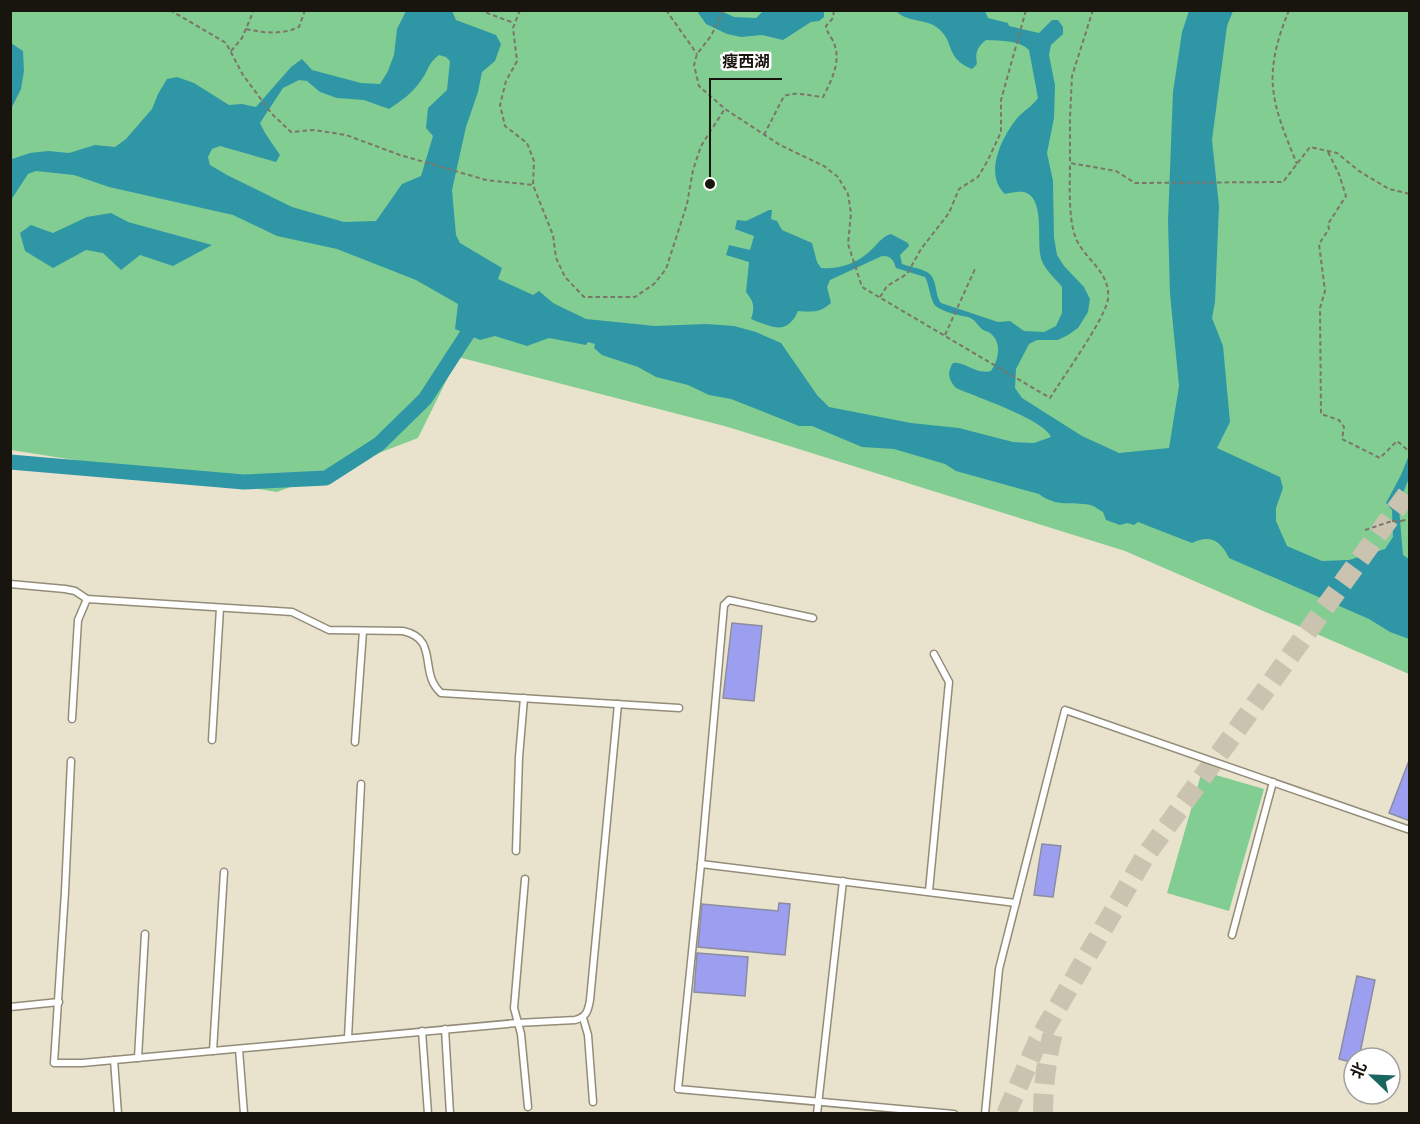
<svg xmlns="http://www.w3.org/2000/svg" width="1420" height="1124" viewBox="0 0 1420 1124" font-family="'Golos Text','Noto Sans SC',sans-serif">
	<rect width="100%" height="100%" fill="#e9e2cd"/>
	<g fill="#82cd92">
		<path d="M 10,11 L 1409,11 L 1409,674 L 1125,551 L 728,427 L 458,357 L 418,438 L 277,492 L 11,450 Z"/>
		<path d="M 1202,771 L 1264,789 L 1229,911 L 1167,893 Z"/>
	</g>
	<g fill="#2f96a6" fill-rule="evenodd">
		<path d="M 697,11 L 721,11 L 734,17 L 756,18 L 763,11 L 824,11 L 824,17 L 819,21 L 811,22 L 783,40 L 762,35 L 741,37 L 727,34 L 706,24 Z"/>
		<path d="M 896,11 L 985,11 L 988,18 L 1008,23 L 1009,26 L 1039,33 L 1052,20 L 1058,20 L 1063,27 L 1063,34 L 1051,45 L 1049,55 L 1055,85 L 1054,118 L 1047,153 L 1053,181 L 1054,237 L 1057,255 L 1064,266 L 1084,287 L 1090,299 L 1088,312 L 1078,328 L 1068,335 L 1058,340 L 1037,340 L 1029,344 L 1016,369 L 1015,388 L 1022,398 L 1082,436 L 1119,453 L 1169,448 L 1179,386 L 1170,294 L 1168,221 L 1173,92 L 1182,32 L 1189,11 L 1233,11 L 1227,26 L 1212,140 L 1219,206 L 1215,302 L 1212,318 L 1223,346 L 1230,422 L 1217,448 L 1280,477 L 1283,488 L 1276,508 L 1276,521 L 1287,546 L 1322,561 L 1349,560 L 1385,549 L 1393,537 L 1392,510 L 1386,503 L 1401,475 L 1409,455 L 1409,478 L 1401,498 L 1399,508 L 1403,555 L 1409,559 L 1409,639 L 1390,632 L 1369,619 L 1229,558 C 1221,541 1210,534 1192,543 L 1138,522 L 1134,525 L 1127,523 L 1120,525 L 1106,520 L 1103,512 C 1099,510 1095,506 1090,505 C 1072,501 1057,508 1039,494 L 956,471 L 945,464 L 894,449 L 862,447 L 812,426 L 799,426 L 731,399 L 709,395 L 688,385 L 656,377 L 638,367 L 602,355 L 594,348 L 595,344 L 588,342 L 586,345 L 549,338 L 527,346 L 495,336 L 480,340 L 455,329 L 458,304 L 416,280 L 337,249 L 277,236 L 233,215 L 109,187 L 74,175 L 36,171 L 28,174 L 11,200 L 12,159 L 30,153 L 48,151 L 69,153 L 95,145 L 115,147 L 126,139 L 152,109 L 158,94 L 167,79 L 177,77 L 194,83 L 229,105 L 242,104 L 256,107 L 291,67 L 302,59 L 312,70 L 361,83 L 380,84 L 388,71 L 394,55 L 397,29 L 406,11 L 452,11 L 456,20 L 496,35 L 501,44 L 495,61 L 482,72 L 478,92 L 466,127 L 452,190 L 456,235 L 460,243 L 502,268 L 498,279 L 533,295 L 539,291 L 553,303 L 586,319 L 655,326 L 706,324 L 734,326 L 756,332 L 781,343 L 817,395 L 829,407 L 911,423 L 959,428 L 1013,442 L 1034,443 L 1051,437 C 1043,419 976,397 956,388 C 948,380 947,372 953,363 C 965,361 975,375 991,371 C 998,360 1003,343 990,333 C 987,331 984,331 982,329 C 977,325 975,319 968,317 C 958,315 946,313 937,307 C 930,302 930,286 925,277 L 896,268 C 893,259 891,256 882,256 L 830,280 L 827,287 L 831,303 C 820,313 812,312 798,311 C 787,336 772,327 751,319 C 755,307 754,302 746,292 L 749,262 L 726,255 L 729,245 L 750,250 L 754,236 L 735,229 L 737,220 L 746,221 L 769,210 L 772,210 L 771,219 L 777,221 L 782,230 L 812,243 L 817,262 L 821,268 C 838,270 857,263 869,252 C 877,245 881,237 891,234 L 908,243 L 909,246 L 900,255 L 902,264 C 910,267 920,268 927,272 C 938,278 934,294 941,303 L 998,322 L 1010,321 L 1024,331 L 1044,332 L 1056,326 L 1062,313 L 1062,287 C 1056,279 1046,271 1042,261 C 1035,246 1047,198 1024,192 C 1019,191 1011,193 1005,194 C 984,175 1001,139 1015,121 C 1021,112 1032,107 1038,98 L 1029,50 C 1020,40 999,41 986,40 C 977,47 975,53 977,64 L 972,69 C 945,58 955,43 939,29 C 925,17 909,24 896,11 ZM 439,55 L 446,57 L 450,61 L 447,90 L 428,108 L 426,128 L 433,136 L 421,176 L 402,184 L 376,221 L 344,222 L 292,207 L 227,175 L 210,165 L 208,157 L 212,149 L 220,146 L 276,162 L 280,155 L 265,133 L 260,123 L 283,88 L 299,80 L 307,81 L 320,92 L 337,98 L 364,100 L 389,109 C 402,100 413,93 422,79 C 429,69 428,63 439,55 Z"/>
		<path d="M 11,43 L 23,51 L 24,71 L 21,89 L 11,109 Z"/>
		<path d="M 111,213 L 128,222 L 212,245 L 173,266 L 140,255 L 121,270 L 103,253 L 86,250 L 53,268 L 25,251 L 20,233 L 31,225 L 53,233 L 87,217 Z"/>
	</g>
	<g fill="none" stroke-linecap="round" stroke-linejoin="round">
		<path stroke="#2f96a6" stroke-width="15" d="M 10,462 L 244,482 L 326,478 L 379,444 L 425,399 L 477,319"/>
	</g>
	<g fill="#9c9ff0" stroke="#8b8ca0" stroke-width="1.5">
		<path d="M 732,623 L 762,626 L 754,701 L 723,698 Z"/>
		<path d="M 1410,758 L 1410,821 L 1389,813 Z"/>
		<path d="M 1042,844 L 1061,846 L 1053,897 L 1034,895 Z"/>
		<path d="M 779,903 L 790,904 L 785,955 L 698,947 L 702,904 L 778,911 Z"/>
		<path d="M 697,953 L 748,957 L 745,996 L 694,992 Z"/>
		<path d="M 1357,976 L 1375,980 L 1359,1058 L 1354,1058 L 1354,1063 L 1339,1059 Z"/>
	</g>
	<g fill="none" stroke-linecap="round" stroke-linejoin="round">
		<g stroke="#cac3b0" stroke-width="20" stroke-dasharray="20 10" stroke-linecap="butt">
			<path d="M 1006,1114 L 1038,1041 L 1144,858 L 1410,490"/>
			<path d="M 1043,1114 C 1043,1084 1047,1057 1054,1028"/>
		</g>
		<g stroke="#928c78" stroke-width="9">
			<g id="service">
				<path d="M 10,584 L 65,589 L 75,591 L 87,599 L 292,612 L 329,630 L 403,631 C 440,639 418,673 441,693 L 679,708"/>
				<path d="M 813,618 L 729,600 L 724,605 L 701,864 L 678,1089 L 954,1114"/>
				<path d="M 72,719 L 78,620 L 87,599"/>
				<path d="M 212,740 L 220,608"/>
				<path d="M 355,742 L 363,631"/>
				<path d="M 71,761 L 65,892 L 54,1063 L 82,1063 L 517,1023 L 575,1020 C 586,1017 588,1012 590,1000 L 618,704"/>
				<path d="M 516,851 L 519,757 L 524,698"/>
				<path d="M 701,864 L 1016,903"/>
				<path d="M 525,879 L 514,1008 L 521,1034 L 528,1107"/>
				<path d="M 929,891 L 949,682 L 934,654"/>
				<path d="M 1232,935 L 1273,782"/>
				<path d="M 10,1007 L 59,1002"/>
				<path d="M 583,1018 L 588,1035 L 593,1102"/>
				<path d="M 445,1029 L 450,1114"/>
				<path d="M 422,1031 L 428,1114"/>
				<path d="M 348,1038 L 361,784"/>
				<path d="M 239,1049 L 244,1114"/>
				<path d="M 213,1051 L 224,872"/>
				<path d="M 138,1058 L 145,934"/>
				<path d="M 114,1060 L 118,1114"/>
				<path d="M 817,1114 L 843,881"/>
				<path d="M 985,1114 L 999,969 L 1065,710 L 1410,830"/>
			</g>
		</g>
		<g stroke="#7b7668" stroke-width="2" stroke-dasharray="4.5 3" stroke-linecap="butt">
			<path d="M 170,10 L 226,43 L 243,75 L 272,114 L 291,132 L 314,130 L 346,135 L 400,155 L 486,180 L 533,185"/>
			<path d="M 479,10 L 514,23"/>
			<path d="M 520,10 L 513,28 L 517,61 L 506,81 L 500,105 L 505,126 L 527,143 L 534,161 L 533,185 L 553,235 L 556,258 L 565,277 L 584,297 L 635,297 L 654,284 L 666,269 L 687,204 L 693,170 L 701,146 L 724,110"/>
			<path d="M 666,10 L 697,54"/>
			<path d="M 724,10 L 711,36 L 697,54 L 694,65 L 699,86 L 725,109 L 780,145 L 824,166 L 838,177 L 848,194 L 851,213 L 848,244 L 862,287 L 1050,398 C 1063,377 1105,319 1108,299 C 1111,271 1083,259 1075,236 C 1068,215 1070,184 1070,163"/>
			<path d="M 1093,10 L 1072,76 L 1070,117 L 1070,163 L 1116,171 L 1135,183 L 1283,182 L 1310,147 L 1337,153 L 1359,171 L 1389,189 L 1410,194"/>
			<path d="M 1289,10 C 1262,77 1271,101 1297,164"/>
			<path d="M 246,29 C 265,33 281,35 299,27 L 305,10"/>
			<path d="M 231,51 L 242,38 L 254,10"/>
			<path d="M 764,135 L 784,96 C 797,91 809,96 823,97 C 832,79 843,59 832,39 C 829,34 827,32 826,26 L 833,18 L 834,10"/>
			<path d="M 1328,152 L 1339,174 L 1346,196 L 1328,224 L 1329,229 L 1319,244 L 1325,291 L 1320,308 L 1321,414 L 1339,420 L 1344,427 L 1342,439 L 1380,458 L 1397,441 L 1410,452"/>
			<path d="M 880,297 L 887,286 L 907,274 L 921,249 L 949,213 L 959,189 L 978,177 L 988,160 L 1001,132 L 1001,100 L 1026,10"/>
			<path d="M 945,335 L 975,269"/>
			<path d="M 1401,521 L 1410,519"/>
			<path d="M 1365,530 L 1392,521"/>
		</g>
		<use href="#service" stroke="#fff" stroke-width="6"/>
		<path stroke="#7b7668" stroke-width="2" stroke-dasharray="4.5 3" stroke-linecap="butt" d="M 1392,521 L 1401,521"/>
	</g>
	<path fill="none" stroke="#17150d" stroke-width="2" d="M710 184L710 79H782"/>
	<circle fill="#17150d" stroke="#fff" stroke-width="2" cx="710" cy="184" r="6"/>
	<g font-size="16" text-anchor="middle" font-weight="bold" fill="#17150d" stroke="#fff" stroke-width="5" stroke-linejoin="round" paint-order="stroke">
		<text x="746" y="67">瘦西湖</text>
	</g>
	<rect width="1420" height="1124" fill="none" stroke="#17150d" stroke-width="24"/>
	<g transform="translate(1372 1076) rotate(293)"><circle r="28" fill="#ffffff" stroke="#a2a19e" stroke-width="1.5"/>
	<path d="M0-4.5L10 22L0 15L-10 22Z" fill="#196560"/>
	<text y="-9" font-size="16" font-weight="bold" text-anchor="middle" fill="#17150d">北</text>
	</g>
</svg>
